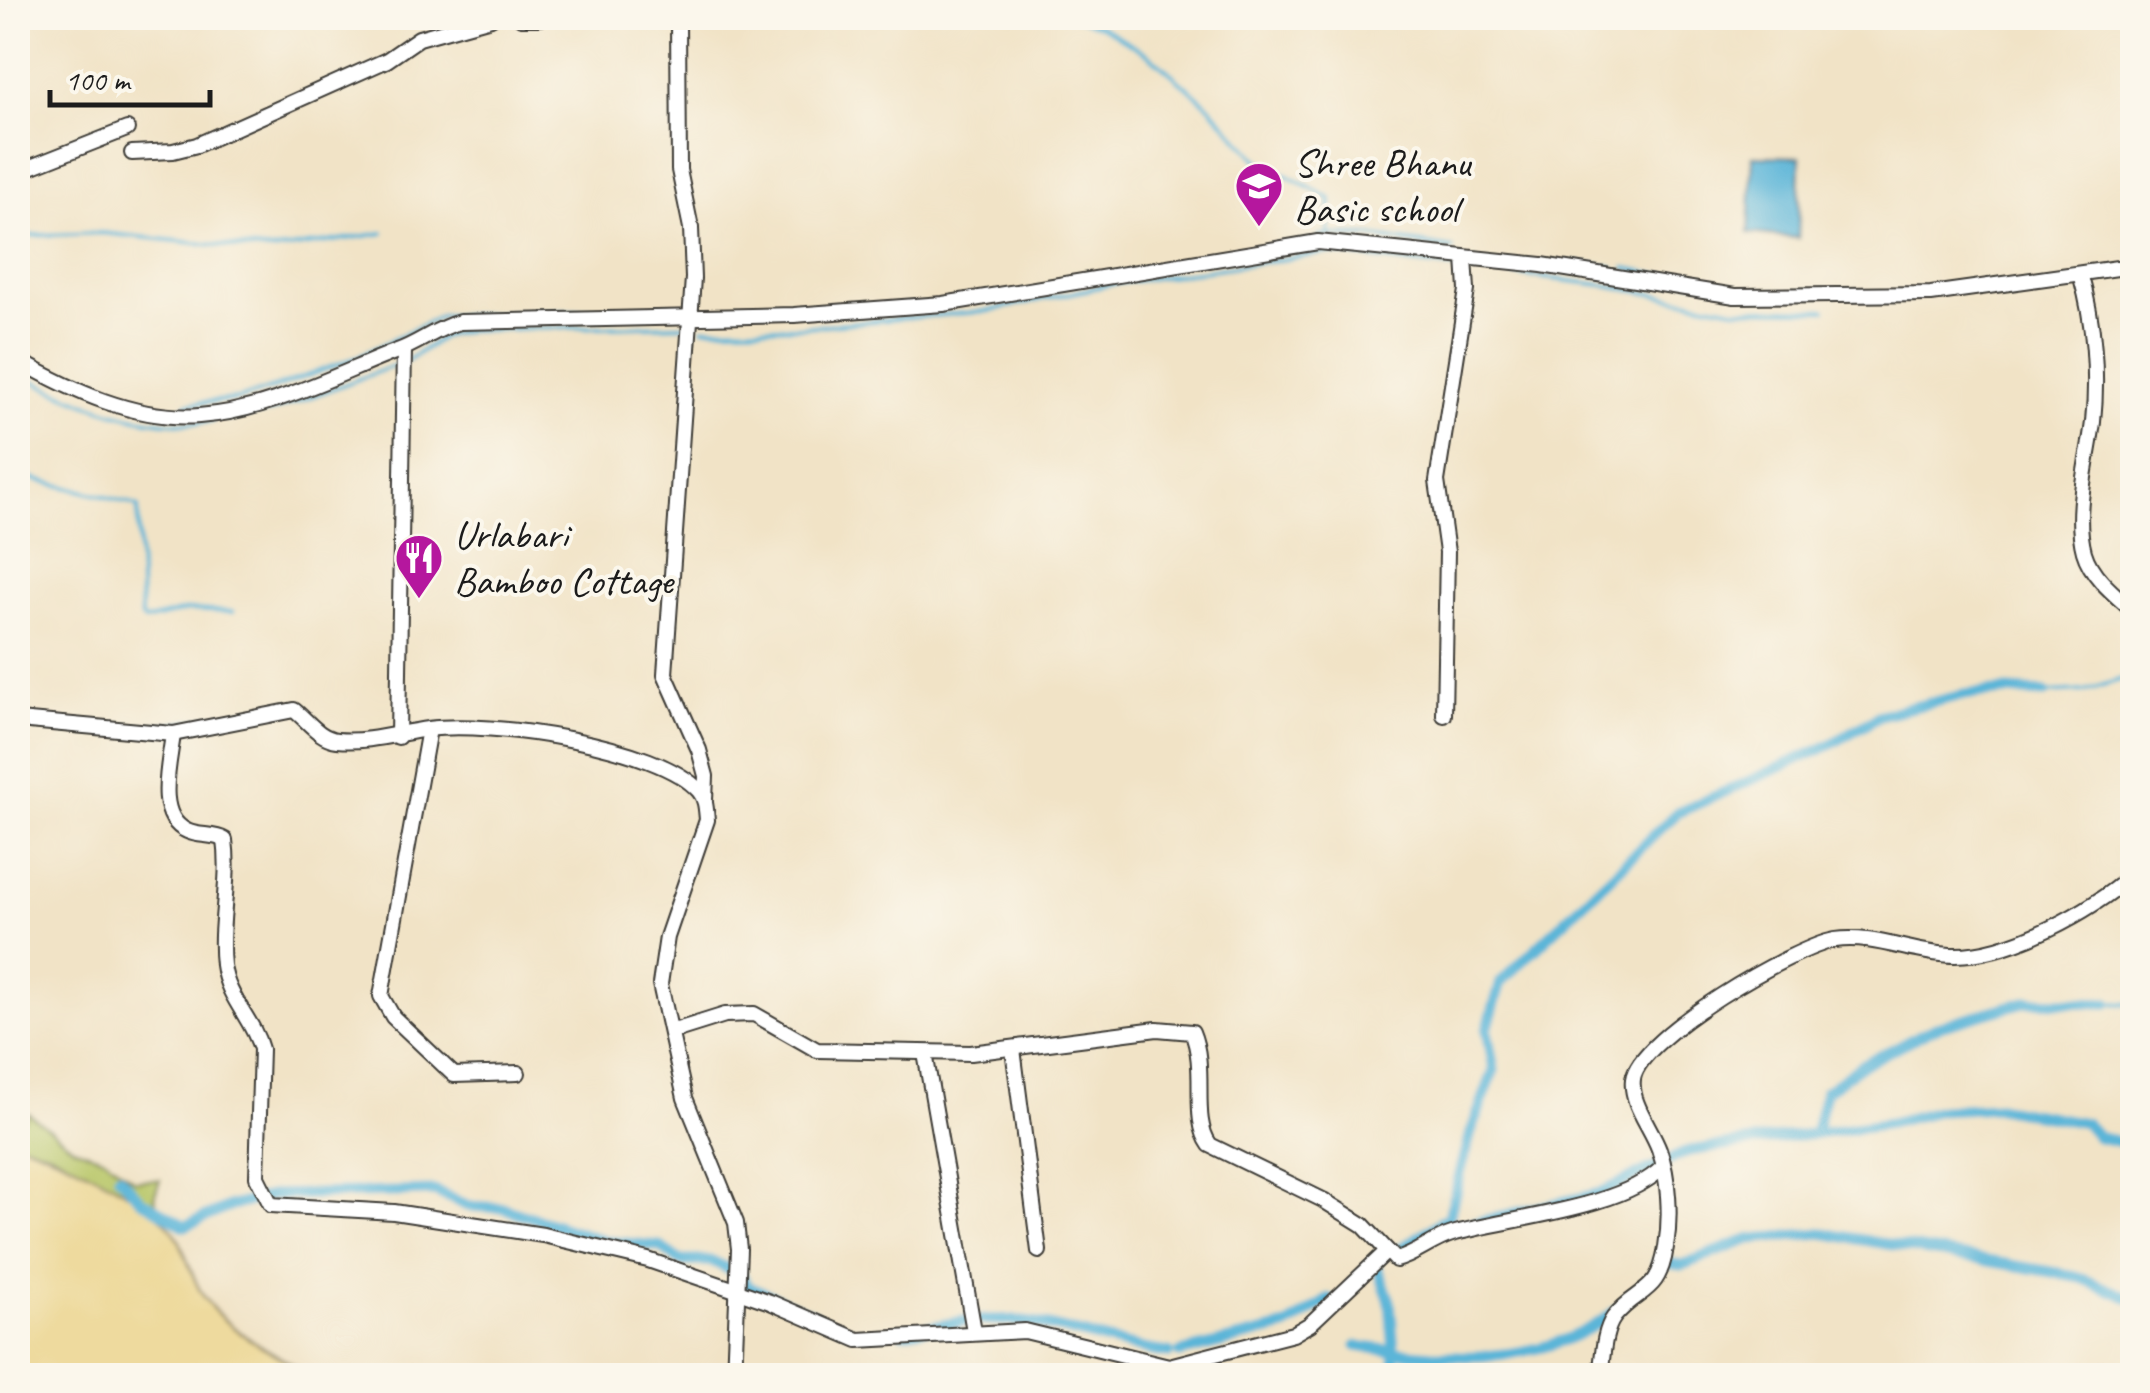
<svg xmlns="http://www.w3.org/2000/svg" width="2150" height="1393" viewBox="0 0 2150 1393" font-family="Caveat,sans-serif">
	<rect width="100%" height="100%" fill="#fbf7ec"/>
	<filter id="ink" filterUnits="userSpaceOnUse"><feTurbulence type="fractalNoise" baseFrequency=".01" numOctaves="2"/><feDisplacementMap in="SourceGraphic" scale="20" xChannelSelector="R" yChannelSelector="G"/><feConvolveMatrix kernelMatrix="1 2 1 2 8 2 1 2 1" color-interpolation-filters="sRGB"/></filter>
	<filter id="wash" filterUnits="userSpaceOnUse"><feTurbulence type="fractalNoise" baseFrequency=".0048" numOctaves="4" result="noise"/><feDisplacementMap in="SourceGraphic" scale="40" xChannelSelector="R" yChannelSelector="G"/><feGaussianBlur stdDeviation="2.25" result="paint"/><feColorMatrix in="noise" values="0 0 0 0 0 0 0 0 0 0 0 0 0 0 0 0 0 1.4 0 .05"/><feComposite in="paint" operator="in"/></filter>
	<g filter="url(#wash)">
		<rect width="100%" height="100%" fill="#f1e3c6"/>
		<path fill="#b8c668" stroke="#6a7142" stroke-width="2.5" d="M 28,1113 L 73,1147 L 103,1157 L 134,1180 L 160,1180 L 154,1197 L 159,1213 L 56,1155 L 18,1142 L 18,1128 Z"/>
		<path fill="#eeda9e" stroke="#857b5d" stroke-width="2.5" d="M 18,1142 C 61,1157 161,1199 180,1242 C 192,1270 196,1294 220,1316 C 245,1340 282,1357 311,1375 L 18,1375 Z"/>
		<path fill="#5bb5d8" stroke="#3c687a" stroke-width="2.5" d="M 1753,156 L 1800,157 L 1798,238 L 1749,233 Z"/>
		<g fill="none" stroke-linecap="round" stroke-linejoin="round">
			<g stroke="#5bb5d8" stroke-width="4">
				<path d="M 1076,18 L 1101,26 L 1148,54 L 1208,105 L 1259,161 L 1331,199 L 1329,235"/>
				<path d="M 18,236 L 102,233 L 271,251 L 383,233"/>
				<path d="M 1319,236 L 1370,236 L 1453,249"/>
				<path d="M 1572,263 L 1613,267"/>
				<path d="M 1626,268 L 1729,288"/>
				<path d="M 1477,270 L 1603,285 L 1735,309 L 1826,310"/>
				<path d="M 703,328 L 803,327 L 989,311 L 1113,284 L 1327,253 L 1461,269"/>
				<path d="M 407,361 L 444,336 L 469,330 L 684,325"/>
				<path d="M 18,374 C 79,403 144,431 213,421"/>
				<path d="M 180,411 L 187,404 L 238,399 L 274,388 L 355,358 L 441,316 L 688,307"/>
				<path d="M 228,419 L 273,411 L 399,364"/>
				<path d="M 18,475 C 36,481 131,501 138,507 L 141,617 L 145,621 L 188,610 L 233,612"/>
				<path d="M 2045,693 L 2085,691 L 2132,676"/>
				<path d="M 156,726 L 257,710"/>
				<path d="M 2107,1003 L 2132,1004"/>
			</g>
			<g stroke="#5bb5d8" stroke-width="11">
				<path d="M 1816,1130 L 1825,1092 L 1860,1066 L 1936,1027 L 2028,1001 L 2107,1003"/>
				<path d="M 119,1176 L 141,1200 L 185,1226 L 231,1206 L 274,1195 L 434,1191 L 467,1206 L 504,1208 L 605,1241 L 659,1246 L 681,1261 L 712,1261 L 728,1269"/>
				<path d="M 1434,1232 L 1600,1193 L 1689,1151 L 1890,1123 L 1940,1110 L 1998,1107 L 2085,1123 L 2098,1137 L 2132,1145"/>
				<path d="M 1396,1252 L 1449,1216 L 1471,1132 L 1494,1070 L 1487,1030 L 1501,982 L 1677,813 L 1830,745 L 1880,715 L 1963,695 L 2006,691 L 2045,693"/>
				<path d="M 1657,1262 L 1682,1265 L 1750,1239 L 1822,1233 L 2076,1276 L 2132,1299"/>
				<path d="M 1378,1269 L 1390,1301 L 1396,1376"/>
				<path d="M 741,1274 L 747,1285 L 813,1315"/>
				<path d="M 981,1320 C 1045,1316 1105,1346 1169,1353"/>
				<path d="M 903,1332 L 965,1321"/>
				<path d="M 1357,1346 C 1445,1359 1543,1370 1618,1309"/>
				<path d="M 1180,1353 L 1286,1327 L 1329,1299"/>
			</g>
		</g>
	</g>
	<g filter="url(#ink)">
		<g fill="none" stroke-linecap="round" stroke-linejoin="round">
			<g stroke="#3c3a36" stroke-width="18">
				<g id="minor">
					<path d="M 521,18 L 540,18"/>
					<path d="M 678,18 L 679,170 L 691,228 L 693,278 L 665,674 L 699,750 L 706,776 L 705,800"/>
					<path d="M 132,153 L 173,151 L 197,145 L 387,60 L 419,38 L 491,18"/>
					<path d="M 18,172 L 127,129"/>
					<path d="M 2081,277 C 2094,322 2098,374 2093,422 C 2088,463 2073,511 2084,552 C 2091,576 2114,594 2132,610"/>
					<path d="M 18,360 C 70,390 136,421 199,416 C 265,412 336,375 397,351 C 420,343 436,328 460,322 L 794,315 L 943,304 L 1318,242 L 1542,265 L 1735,296 L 1931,294 L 2132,266"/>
					<path d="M 1444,715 L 1447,552 L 1437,481 L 1467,290 L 1465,258"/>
					<path d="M 18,720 L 173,734 L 294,710 C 308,721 319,738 337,740 C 369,743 398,733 428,729 C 488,720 659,745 699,791 C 706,799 706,809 707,820 L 667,937 L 660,984 L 685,1098 L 736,1223 L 739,1249 L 734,1376"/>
					<path d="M 429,729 L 381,996 L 393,1017 L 454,1075 L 518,1073"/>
					<path d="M 173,734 C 170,762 154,816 187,831 C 199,837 213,833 225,840 C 231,882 218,924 223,965 C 227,998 253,1019 261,1049 L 257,1177 L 271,1205 L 394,1212 L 543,1235 L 648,1260 L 770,1302 L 858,1340 L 1025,1331 L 1169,1366 L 1293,1334 L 1310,1324 L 1385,1253"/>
					<path d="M 398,737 L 404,349"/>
					<path d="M 670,1026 L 674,1031 L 725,1015 L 754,1014 L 817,1050 L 971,1053 L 1157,1029 L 1192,1032 C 1208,1070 1190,1118 1210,1145 L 1323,1200 L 1363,1225 L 1396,1260 C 1416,1255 1432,1240 1452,1234 C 1508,1218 1622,1209 1663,1167"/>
					<path d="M 1013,1049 L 1039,1251"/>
					<path d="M 925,1053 L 974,1331"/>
					<path d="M 1600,1376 C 1603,1357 1603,1332 1614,1317 C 1638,1287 1659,1296 1666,1247 C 1671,1217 1669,1178 1659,1149 C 1651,1127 1630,1103 1633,1079 C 1639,1036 1794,947 1835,940 C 1875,934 1915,955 1955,955 C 2012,955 2091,911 2132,875"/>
				</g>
			</g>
			<use href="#minor" stroke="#fff" stroke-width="14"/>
		</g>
	</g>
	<defs>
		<g id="school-pin" transform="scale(2.5)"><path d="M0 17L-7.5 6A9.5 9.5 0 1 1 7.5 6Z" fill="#b5179e" stroke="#fbf7ec"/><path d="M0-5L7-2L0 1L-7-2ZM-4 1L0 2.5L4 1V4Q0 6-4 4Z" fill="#fff"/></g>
		<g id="restaurant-pin" transform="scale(2.5)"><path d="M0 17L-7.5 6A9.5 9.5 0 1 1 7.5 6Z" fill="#b5179e" stroke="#fbf7ec"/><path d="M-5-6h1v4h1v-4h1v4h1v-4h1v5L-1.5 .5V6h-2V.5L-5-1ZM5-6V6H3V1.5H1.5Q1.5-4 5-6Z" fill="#fff"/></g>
	</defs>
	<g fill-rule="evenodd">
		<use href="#school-pin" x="1259" y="186"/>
		<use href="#restaurant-pin" x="419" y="558"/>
	</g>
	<g text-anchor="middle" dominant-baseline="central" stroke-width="8" stroke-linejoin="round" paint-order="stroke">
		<g font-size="40" fill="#1c1c1c" stroke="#fbf7ec" text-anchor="start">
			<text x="1294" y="163">Shree Bhanu<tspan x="1294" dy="46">Basic school</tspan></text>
			<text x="454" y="535">Urlabari<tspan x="454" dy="46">Bamboo Cottage</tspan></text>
		</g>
	</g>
	<rect width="2150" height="1393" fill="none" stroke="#fbf7ec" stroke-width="60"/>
	<path d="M50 90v15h160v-15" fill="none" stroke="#1c1c1c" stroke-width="5"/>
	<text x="65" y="90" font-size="30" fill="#1c1c1c" stroke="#fbf7ec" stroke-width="8" paint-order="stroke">100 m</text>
</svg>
